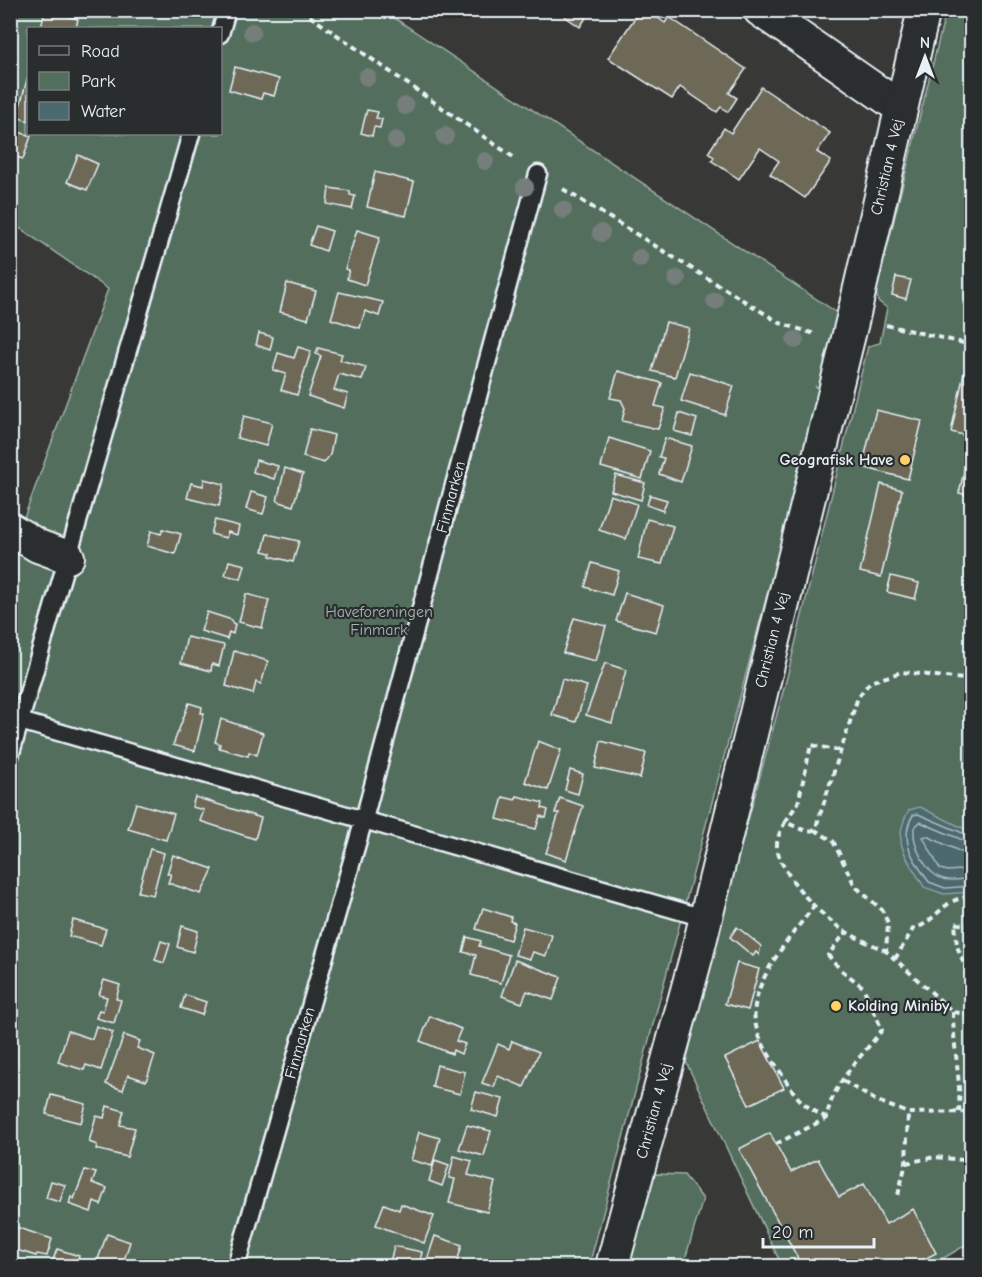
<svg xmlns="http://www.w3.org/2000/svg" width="982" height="1277" viewBox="0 0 982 1277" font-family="'Comic Neue',sans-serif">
	<rect width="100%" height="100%" fill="#383936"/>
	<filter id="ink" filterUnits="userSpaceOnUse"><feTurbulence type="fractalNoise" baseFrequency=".0167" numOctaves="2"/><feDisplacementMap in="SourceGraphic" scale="12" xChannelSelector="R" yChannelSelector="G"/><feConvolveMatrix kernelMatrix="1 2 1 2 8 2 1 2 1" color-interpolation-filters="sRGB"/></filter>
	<g filter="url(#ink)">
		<g fill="#536e5d" stroke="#9eb0aa" stroke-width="1.5" fill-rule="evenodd">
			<path d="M 11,11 L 384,11 L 839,314 L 822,390 L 815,386 L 821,391 L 589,1266 L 11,1266 L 10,542 L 18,534 L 108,289 L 11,222 ZM 28,28 L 220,28 L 220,134 L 28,134 Z"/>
			<path d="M 946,11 L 971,11 L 971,1242 L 930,1266 L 782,1266 L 686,1062 L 713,949 L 787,677 L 868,346 L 880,343 L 887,308 L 878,301 L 876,292 Z"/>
			<path d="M 655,1174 L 684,1175 L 703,1199 L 683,1266 L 629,1266 Z"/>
		</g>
		<path fill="#4b696e" stroke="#8a9fa5" stroke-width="1.5" d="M 920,807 L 971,832 L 971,892 L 944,894 L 924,887 C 907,857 890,843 909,810 Z"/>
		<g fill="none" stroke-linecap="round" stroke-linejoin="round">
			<g stroke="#a9bbc1" stroke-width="1.5">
				<path d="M 972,837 L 918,814 L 913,815 C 898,840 914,861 929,882 L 945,888 L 972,886"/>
				<path d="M 972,844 L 920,822 L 914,828 C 912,845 926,874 943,879 C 952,882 962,879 972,878"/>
				<path d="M 972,853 L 961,852 L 927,836 L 923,837 L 940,869 L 948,871 L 972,869"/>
			</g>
		</g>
		<g fill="#6e6757" stroke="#e8f1f8" stroke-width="1.5">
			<path d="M 45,10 L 78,19 L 76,28 L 41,28 Z"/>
			<path d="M 556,10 L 591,10 L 580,27 Z"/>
			<path d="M 640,10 L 647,10 L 665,23 L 669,17 L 746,69 L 729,93 L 737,98 L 728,112 L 721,107 L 717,112 L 680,87 L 672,99 L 608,58 Z"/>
			<path d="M 235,67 L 279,79 L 274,96 L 263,93 L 261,99 L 229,90 Z"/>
			<path d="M 28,76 L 28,121 L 17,117 Z"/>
			<path d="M 761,87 L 830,133 L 817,152 L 831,161 L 805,198 L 770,174 L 779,161 L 760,148 L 739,179 L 712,161 L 714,157 L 708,153 L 724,128 L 731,133 Z"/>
			<path d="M 367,110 L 378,112 L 376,118 L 382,119 L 380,128 L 374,127 L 372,136 L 361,133 Z"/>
			<path d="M 12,130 L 31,136 L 23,159 L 10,155 Z"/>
			<path d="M 78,155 L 98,164 L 87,190 L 67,182 Z"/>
			<path d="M 375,172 L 414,182 L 406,216 L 367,207 Z"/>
			<path d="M 329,188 L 350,191 L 350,195 L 355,196 L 352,209 L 327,204 Z"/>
			<path d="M 316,226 L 332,231 L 326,251 L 309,245 Z"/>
			<path d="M 357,230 L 380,237 L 365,285 L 347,279 L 349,270 L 345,269 Z"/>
			<path d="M 896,277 L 911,280 L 906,299 L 892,295 Z"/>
			<path d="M 287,283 L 316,291 L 308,319 L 280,312 Z"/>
			<path d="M 339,292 L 383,302 L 379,316 L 365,311 L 360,328 L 331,319 Z"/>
			<path d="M 666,322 L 689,328 L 675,377 L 652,371 Z"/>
			<path d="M 259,333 L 273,337 L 270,350 L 256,345 Z"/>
			<path d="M 298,347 L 311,351 L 297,395 L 281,390 L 286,374 L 273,370 L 278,353 L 294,358 Z"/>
			<path d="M 318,348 L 342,354 L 340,360 L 366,367 L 362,380 L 339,374 L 334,390 L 348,394 L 344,408 L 308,396 L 321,356 L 316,354 Z"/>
			<path d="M 618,371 L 662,383 L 655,406 L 665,408 L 658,429 L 622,421 L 625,408 L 621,400 L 610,398 Z"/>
			<path d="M 690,372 L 734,386 L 725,415 L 681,401 Z"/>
			<path d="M 964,373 L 972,375 L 972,437 L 951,432 Z"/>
			<path d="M 876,410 L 922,421 L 908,479 L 862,467 Z"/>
			<path d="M 679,413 L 697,419 L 692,436 L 674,431 Z"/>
			<path d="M 244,416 L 272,423 L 266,446 L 237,438 Z"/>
			<path d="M 310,429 L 334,435 L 330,455 L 324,463 L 303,457 Z"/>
			<path d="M 609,438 L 650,451 L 642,479 L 601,467 Z"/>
			<path d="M 665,438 L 692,446 L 681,482 L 659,474 L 664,458 L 659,457 Z"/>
			<path d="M 971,440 L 972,440 L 972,496 L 959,493 Z"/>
			<path d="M 256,460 L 278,466 L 274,479 L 253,472 Z"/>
			<path d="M 285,468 L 303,474 L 293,506 L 277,501 Z"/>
			<path d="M 616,475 L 645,483 L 641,500 L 611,491 Z"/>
			<path d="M 204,479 L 224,484 L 219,506 L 187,498 L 191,483 L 203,486 Z"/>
			<path d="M 881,484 L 902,490 L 881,577 L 860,572 Z"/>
			<path d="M 251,492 L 268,497 L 263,514 L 246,509 Z"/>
			<path d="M 610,495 L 637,504 L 626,539 L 599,530 Z"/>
			<path d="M 650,495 L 667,500 L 663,511 L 647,505 Z"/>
			<path d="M 647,519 L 673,526 L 662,564 L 638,559 Z"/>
			<path d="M 215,520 L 239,526 L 237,535 L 228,532 L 226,538 L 211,534 Z"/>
			<path d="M 163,529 L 181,534 L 175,554 L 147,546 L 151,531 L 161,534 Z"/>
			<path d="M 267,534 L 299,541 L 293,562 L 270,556 L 271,553 L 263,551 Z"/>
			<path d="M 229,561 L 245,565 L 241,579 L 225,575 Z"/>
			<path d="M 592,563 L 619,571 L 612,595 L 585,587 Z"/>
			<path d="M 891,576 L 919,583 L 915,599 L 887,592 Z"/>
			<path d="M 625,593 L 664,605 L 656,632 L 616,621 Z"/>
			<path d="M 246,594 L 269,600 L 262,628 L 239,622 Z"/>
			<path d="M 207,612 L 232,620 L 232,623 L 235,624 L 233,634 L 229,632 L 227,639 L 201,631 Z"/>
			<path d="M 574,618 L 606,626 L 596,661 L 563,653 Z"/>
			<path d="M 187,637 L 224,645 L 219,666 L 212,664 L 211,671 L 181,663 Z"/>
			<path d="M 234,651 L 268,661 L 261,684 L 256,682 L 253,694 L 226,686 Z"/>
			<path d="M 605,663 L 626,670 L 612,723 L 586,715 Z"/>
			<path d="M 562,679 L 587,686 L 576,722 L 552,715 Z"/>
			<path d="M 189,703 L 202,707 L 201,713 L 204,713 L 195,751 L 173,745 Z"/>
			<path d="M 221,719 L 263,733 L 257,755 L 249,752 L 248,756 L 219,748 L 220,744 L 215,742 Z"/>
			<path d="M 538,741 L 561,750 L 548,790 L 525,782 Z"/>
			<path d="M 601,741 L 646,753 L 640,778 L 595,768 Z"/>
			<path d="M 570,770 L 583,774 L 578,794 L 565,790 Z"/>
			<path d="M 517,796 L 543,803 L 542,808 L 548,810 L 546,818 L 540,816 L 536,829 L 497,819 L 503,797 L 515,800 Z"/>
			<path d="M 195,797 L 261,818 L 255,839 L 200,821 L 204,810 L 192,807 Z"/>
			<path d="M 560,798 L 583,806 L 566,860 L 546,853 L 559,813 L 555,813 Z"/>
			<path d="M 136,803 L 174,814 L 166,840 L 128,829 Z"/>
			<path d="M 150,849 L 164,853 L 153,895 L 138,892 Z"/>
			<path d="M 173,855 L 213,869 L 201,894 L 168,883 L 171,874 L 167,874 Z"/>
			<path d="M 483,908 L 511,917 L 510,921 L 515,923 L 510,940 L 476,929 Z"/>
			<path d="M 73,920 L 106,929 L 101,945 L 69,936 Z"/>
			<path d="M 182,926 L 198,931 L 193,952 L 177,947 Z"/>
			<path d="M 523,927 L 552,935 L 546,956 L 533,952 L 530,959 L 515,955 Z"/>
			<path d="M 737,927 L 761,946 L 759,955 L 756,952 L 753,956 L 730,937 Z"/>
			<path d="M 467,937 L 481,941 L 479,946 L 509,955 L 501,983 L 471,975 L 476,955 L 463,952 Z"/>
			<path d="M 161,941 L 170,944 L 164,963 L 155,960 Z"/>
			<path d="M 515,960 L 561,977 L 553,1000 L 527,991 L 522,1003 L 502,996 Z"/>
			<path d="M 737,963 L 759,969 L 748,1010 L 725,1004 Z"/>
			<path d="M 104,980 L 120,985 L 116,999 L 121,1000 L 114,1023 L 96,1018 L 99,1010 L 103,1011 L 107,997 L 99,995 Z"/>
			<path d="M 185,995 L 206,1002 L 202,1015 L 181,1008 Z"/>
			<path d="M 430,1016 L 461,1029 L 456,1041 L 465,1044 L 461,1054 L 453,1050 L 452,1054 L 420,1041 Z"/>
			<path d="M 96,1026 L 113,1032 L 101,1070 L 86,1065 L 84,1070 L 58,1062 L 68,1031 L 92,1039 Z"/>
			<path d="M 124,1035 L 140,1041 L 137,1048 L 155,1055 L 146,1081 L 128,1075 L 123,1090 L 106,1084 Z"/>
			<path d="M 512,1041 L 539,1052 L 524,1087 L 498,1076 L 494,1087 L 482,1083 L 498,1044 L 509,1049 Z"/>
			<path d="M 760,1041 L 784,1088 L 749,1105 L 725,1058 Z"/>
			<path d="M 437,1065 L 465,1072 L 460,1094 L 432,1087 Z"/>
			<path d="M 476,1092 L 503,1099 L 498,1117 L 471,1109 Z"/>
			<path d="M 51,1095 L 86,1104 L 81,1123 L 46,1114 Z"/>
			<path d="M 107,1106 L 124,1111 L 120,1125 L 135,1128 L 127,1157 L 96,1149 L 97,1145 L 89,1142 L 96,1116 L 104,1118 Z"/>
			<path d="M 467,1125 L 491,1131 L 484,1156 L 459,1149 Z"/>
			<path d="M 419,1132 L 440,1138 L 432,1166 L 411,1160 Z"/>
			<path d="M 770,1133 L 791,1172 L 818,1159 L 839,1197 L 864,1184 L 886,1224 L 913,1209 L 936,1253 L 911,1266 L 802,1266 L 739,1149 Z"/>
			<path d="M 454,1156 L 472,1161 L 468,1175 L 495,1182 L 487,1212 L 449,1203 L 455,1179 L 449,1178 Z"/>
			<path d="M 435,1160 L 449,1165 L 442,1186 L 429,1181 Z"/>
			<path d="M 85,1170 L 96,1173 L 92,1183 L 107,1188 L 101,1205 L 94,1202 L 91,1212 L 69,1204 L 71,1197 L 74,1199 Z"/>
			<path d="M 51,1181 L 65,1185 L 60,1202 L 46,1198 Z"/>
			<path d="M 384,1204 L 399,1210 L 401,1204 L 434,1216 L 424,1243 L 376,1225 Z"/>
			<path d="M 10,1225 L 52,1239 L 47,1256 L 37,1254 L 36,1256 L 10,1248 Z"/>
			<path d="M 107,1234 L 130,1242 L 122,1266 L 97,1262 Z"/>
			<path d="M 435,1236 L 462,1245 L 456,1266 L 425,1266 Z"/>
			<path d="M 394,1246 L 422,1252 L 419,1266 L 389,1266 Z"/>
			<path d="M 57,1249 L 79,1256 L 76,1266 L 51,1266 Z"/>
		</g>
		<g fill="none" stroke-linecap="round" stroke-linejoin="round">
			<g stroke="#e8f1f8" stroke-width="21">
				<g id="lane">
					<path d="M 220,34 L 227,10"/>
					<path d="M 11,717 L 20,721 L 191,134"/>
					<path d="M 10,756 L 20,721 L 704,918"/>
					<path d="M 236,1266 L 364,819 L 538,174"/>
				</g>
			</g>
			<g stroke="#e8f1f8" stroke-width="36">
				<g id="street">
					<path d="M 760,10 L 901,108"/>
					<path d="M 10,529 L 38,546 L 68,557"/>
					<path d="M 612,1266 L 697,954 L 853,318 L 924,10"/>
				</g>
			</g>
			<g stroke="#e8f1f8" stroke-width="4" stroke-dasharray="6 4.5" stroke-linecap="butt">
				<path d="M 301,10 L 516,159"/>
				<path d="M 563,189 L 780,323 L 815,334"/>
				<path d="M 886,325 L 972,345"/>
				<path d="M 972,680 L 902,672 L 870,682 L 858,697 L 815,830 L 833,841 L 855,886 L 882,910 L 888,923 L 886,951 L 953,1012 L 972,1015"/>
				<path d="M 785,822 L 798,803 L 811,745 L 841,751"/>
				<path d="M 815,830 L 806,831 L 785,822 C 781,830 776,839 777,848 C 782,877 823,919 848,933 C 860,940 874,945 886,951"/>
				<path d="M 815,905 C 793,934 749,982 755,1021 C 758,1040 769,1055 779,1070 C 797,1097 798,1103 827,1118"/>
				<path d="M 972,927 L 955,923 L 957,946 L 965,967 L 972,965"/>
				<path d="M 895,959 L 913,929 C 938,922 941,897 972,897"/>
				<path d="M 953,1012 C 953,1046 961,1078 959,1112"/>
				<path d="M 843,1081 L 875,1100 L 908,1113 L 972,1112"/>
				<path d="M 776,1144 L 827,1118 C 830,1086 863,1055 882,1030 L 863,987 L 840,969 L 828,955 L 846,932"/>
				<path d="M 906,1163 L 935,1157 L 972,1161"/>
				<path d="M 898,1195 L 906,1163 L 908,1113"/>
			</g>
			<use href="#lane" stroke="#2a2d2e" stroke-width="16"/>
			<use href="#street" stroke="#2a2d2e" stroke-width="32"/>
		</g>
		<g fill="#747e7a">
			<circle cx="252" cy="32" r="9"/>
			<circle cx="367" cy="77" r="9"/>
			<circle cx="405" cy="106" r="9"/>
			<circle cx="445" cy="136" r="9"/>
			<circle cx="396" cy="140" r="9"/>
			<circle cx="485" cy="161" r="9"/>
			<circle cx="525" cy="187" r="9"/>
			<circle cx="563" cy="210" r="9"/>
			<circle cx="601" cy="233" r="9"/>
			<circle cx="640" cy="258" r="9"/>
			<circle cx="677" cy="279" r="9"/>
			<circle cx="715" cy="301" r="9"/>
			<circle cx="795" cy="340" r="9"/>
		</g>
	</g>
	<g fill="#ffd166" stroke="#2a2d2e" stroke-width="2">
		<circle cx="905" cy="460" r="6"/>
		<circle cx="836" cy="1006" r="6"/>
	</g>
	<g text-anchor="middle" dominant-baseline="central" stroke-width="4.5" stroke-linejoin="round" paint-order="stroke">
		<g font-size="16" fill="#e8f1f8" stroke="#2a2d2e">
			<text transform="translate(887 167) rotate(-77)">Christian 4 Vej</text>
			<text transform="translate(451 497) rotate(-75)">Finmarken</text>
			<text transform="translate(772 640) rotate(-76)">Christian 4 Vej</text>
			<text transform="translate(300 1043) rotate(-74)">Finmarken</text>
			<text transform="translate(654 1111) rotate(-75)">Christian 4 Vej</text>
		</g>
		<g font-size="16" font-weight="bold" fill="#e8f1f8" stroke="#2a2d2e" text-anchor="end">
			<text x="893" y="460">Geografisk Have</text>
			<text x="848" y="1006" text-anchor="start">Kolding Miniby</text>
		</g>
		<g font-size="16" fill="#a5b6b2" stroke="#2a2d2e">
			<text x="379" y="612">Haveforeningen<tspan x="379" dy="18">Finmark</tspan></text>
		</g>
	</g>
	<rect width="982" height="1277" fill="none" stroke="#2a2d2e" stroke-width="36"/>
	<rect x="18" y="18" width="946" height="1241" fill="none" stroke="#e8f1f8" stroke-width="2" filter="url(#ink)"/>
	<rect x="27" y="27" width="195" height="108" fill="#2a2d2e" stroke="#767b7f" stroke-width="1.5"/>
	<rect x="39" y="46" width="30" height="9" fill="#2a2d2e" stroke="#767b7f" stroke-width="1.5"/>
	<text x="81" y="57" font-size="18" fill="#e8f1f8">Road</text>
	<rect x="39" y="72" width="30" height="18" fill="#536e5d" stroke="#767b7f" stroke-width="1.5"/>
	<text x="81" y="87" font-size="18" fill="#e8f1f8">Park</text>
	<rect x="39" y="102" width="30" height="18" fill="#4b696e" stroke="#767b7f" stroke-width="1.5"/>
	<text x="81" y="117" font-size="18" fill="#e8f1f8">Water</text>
	<g transform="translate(925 57)" stroke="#2a2d2e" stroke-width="4.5" paint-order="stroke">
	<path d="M0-4.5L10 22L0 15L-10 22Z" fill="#e8f1f8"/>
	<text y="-9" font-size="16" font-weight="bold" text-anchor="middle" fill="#e8f1f8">N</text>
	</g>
	<path d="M763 1238v9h111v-9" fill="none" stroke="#e8f1f8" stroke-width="3"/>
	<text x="772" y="1238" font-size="18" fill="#e8f1f8" stroke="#2a2d2e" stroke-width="4.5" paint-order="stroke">20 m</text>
</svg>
